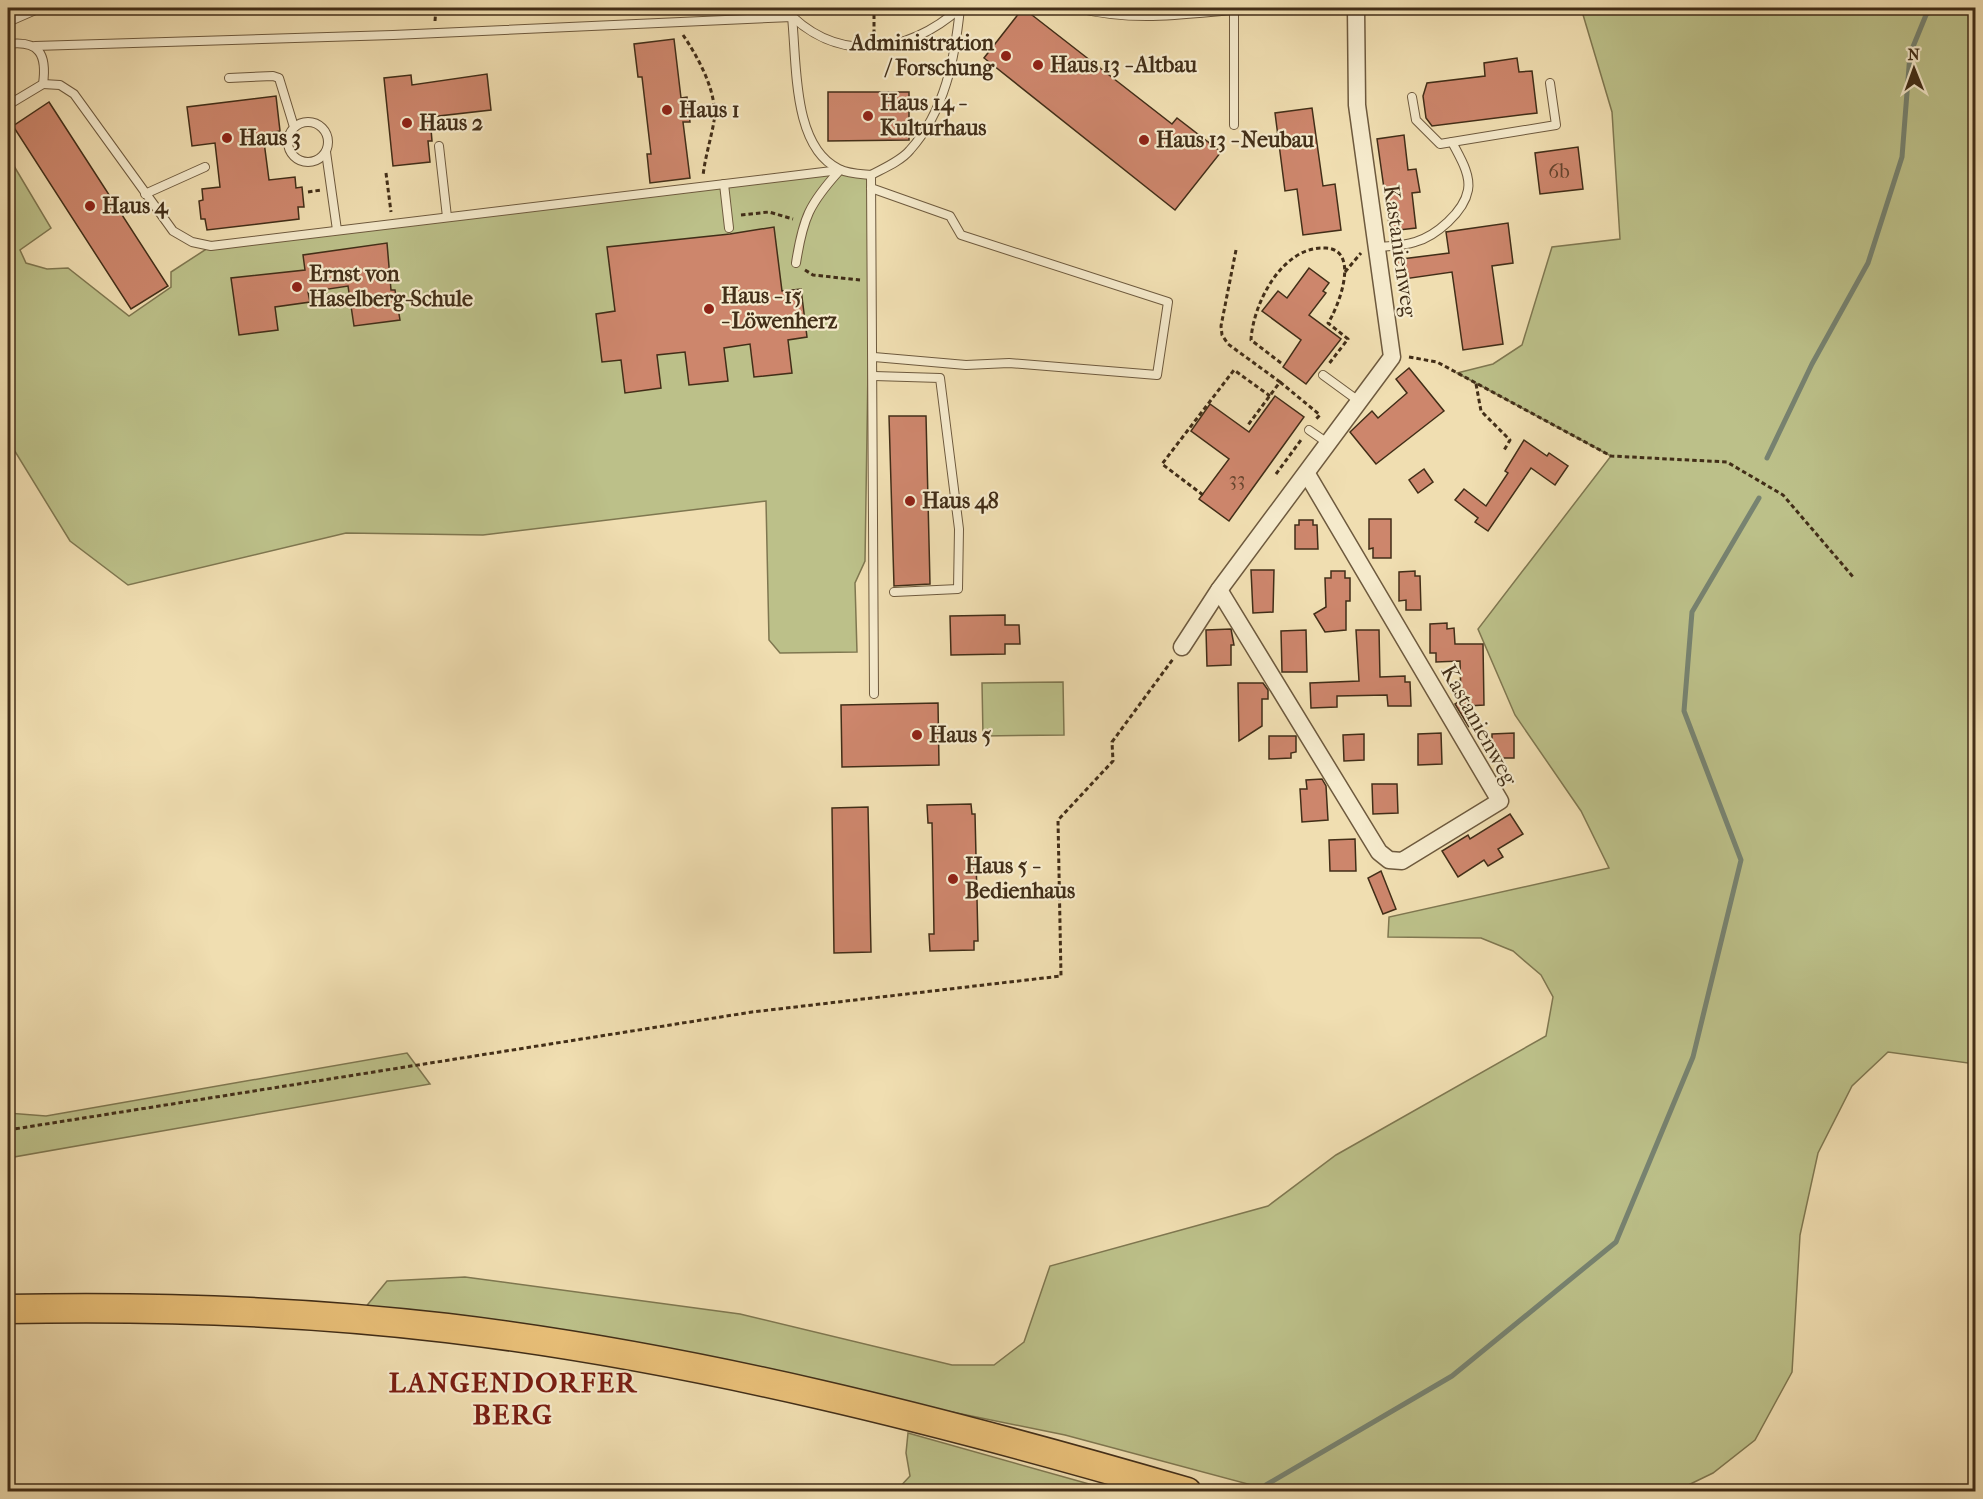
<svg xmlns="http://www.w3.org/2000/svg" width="1983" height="1499" viewBox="0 0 1983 1499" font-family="'IM FELL French Canon',serif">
	<rect width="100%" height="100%" fill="#f0deb1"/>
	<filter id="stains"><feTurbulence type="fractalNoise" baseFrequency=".00333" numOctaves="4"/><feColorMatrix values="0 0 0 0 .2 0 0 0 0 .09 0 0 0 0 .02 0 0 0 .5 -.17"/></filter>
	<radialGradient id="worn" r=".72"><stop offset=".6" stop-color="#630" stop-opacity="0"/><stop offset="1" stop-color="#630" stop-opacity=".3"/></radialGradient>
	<g fill="#bcc089" stroke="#7f7750" stroke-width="1.5">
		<path d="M 1581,8 L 1975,8 L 1975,1064 L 1888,1052 L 1852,1086 L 1818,1153 L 1800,1235 L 1792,1372 L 1755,1440 L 1713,1473 L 1676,1491 L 1274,1491 L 1065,1435 L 947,1411 L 364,1309 L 387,1281 L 465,1277 L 740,1314 L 952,1365 L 994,1365 L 1024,1342 L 1050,1266 L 1268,1206 L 1336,1155 L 1546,1036 L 1553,997 L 1541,975 L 1513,951 L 1481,938 L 1388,937 L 1389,917 L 1609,868 L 1581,811 L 1515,715 L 1478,629 L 1611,456 L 1457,373 L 1493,364 L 1522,345 L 1552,247 L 1620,239 L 1612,112 Z"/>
		<path d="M 8,156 L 51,228 L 20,250 L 26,263 L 47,269 L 68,268 L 129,316 L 171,287 L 171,272 L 211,246 L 840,170 L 871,175 L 865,561 L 855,583 L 857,652 L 780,653 L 769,640 L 766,501 L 483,535 L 346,533 L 128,585 L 70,541 L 8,440 Z"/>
		<path d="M 1063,682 L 1064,735 L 983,736 L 982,683 Z"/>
		<path d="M 407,1053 L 430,1084 L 8,1158 L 8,1113 L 46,1116 Z"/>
		<path d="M 908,1433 L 1114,1491 L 896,1491 L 910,1476 L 906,1453 Z"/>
	</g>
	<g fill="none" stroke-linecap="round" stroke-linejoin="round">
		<g stroke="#778371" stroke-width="5">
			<path d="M 1767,458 L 1812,364 L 1868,263 L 1902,157 L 1910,54 L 1926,15 L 1933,8"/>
			<path d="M 1266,1485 L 1452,1376 L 1616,1242 L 1693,1057 L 1741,860 L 1684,711 L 1692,612 L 1759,498"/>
		</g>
	</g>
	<g fill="#cd866c" stroke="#422e18" stroke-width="1.5">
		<path d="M 1023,8 L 1172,124 L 1177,118 L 1221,152 L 1175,210 L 984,58 Z"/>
		<path d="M 674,39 L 681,98 L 687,97 L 690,122 L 683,122 L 690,178 L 650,183 L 647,154 L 651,154 L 642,77 L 638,77 L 634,44 Z"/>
		<path d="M 1517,58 L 1519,72 L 1532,71 L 1537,113 L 1432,126 L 1426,118 L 1423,96 L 1427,83 L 1485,76 L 1484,63 Z"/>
		<path d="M 487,74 L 491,110 L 430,117 L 432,141 L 428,141 L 430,162 L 393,166 L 384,78 L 411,75 L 412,85 Z"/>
		<path d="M 828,92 L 909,92 L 909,140 L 828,141 Z"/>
		<path d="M 276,96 L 280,131 L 263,134 L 269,180 L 295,177 L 296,188 L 302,187 L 304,207 L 298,207 L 299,219 L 207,230 L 205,219 L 201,219 L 199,201 L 203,200 L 202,189 L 220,187 L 215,143 L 192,146 L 187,107 Z"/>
		<path d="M 49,102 L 168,286 L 131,309 L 13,126 Z"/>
		<path d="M 1312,108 L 1323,186 L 1335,184 L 1341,230 L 1303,235 L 1297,189 L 1285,191 L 1275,113 Z"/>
		<path d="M 1404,135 L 1408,170 L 1416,169 L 1420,192 L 1412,193 L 1416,228 L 1390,231 L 1377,139 Z"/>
		<path d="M 1578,147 L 1583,189 L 1540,194 L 1535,153 Z"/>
		<path d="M 1508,223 L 1513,263 L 1492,266 L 1503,344 L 1463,350 L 1452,272 L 1397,280 L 1394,260 L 1449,253 L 1446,232 Z"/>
		<path d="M 774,227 L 782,291 L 801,289 L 807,337 L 788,340 L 792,373 L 754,377 L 750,344 L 724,348 L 728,381 L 689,385 L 685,352 L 657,355 L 661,388 L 625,393 L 621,360 L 602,362 L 596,314 L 615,311 L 607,247 L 730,234 Z"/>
		<path d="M 387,243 L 391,290 L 395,290 L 400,320 L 354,326 L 348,286 L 308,292 L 310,302 L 275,307 L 278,330 L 239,335 L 231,278 L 305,270 L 303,255 Z"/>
		<path d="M 1309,268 L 1329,283 L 1323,291 L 1326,293 L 1309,315 L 1341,339 L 1306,384 L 1283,367 L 1301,340 L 1262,311 L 1278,291 L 1287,298 Z"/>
		<path d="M 1409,368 L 1444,411 L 1376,464 L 1350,432 L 1372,411 L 1378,418 L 1407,393 L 1396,379 Z"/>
		<path d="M 1275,396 L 1304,417 L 1229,521 L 1199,499 L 1229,459 L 1191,431 L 1210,404 L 1249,432 Z"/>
		<path d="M 889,416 L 926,416 L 930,584 L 894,586 Z"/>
		<path d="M 1524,440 L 1547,456 L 1549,453 L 1568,466 L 1555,485 L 1531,468 L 1488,531 L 1475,522 L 1478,518 L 1455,500 L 1464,489 L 1486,506 L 1508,473 L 1505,471 Z"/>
		<path d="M 1424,469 L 1433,482 L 1418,493 L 1409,480 Z"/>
		<path d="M 1369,519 L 1391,519 L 1391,558 L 1373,558 L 1373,548 L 1369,549 Z"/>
		<path d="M 1299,520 L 1313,520 L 1313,525 L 1317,525 L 1318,549 L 1295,549 L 1295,525 L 1299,525 Z"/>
		<path d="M 1251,570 L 1274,570 L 1273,612 L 1253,613 Z"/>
		<path d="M 1331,571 L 1345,571 L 1345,578 L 1350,578 L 1350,601 L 1346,601 L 1346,630 L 1325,632 L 1314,614 L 1326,607 L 1325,578 L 1331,578 Z"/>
		<path d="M 1415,571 L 1415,576 L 1420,576 L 1421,610 L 1406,610 L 1406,600 L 1399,601 L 1399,572 Z"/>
		<path d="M 1005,615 L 1005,625 L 1019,625 L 1020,644 L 1005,644 L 1005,654 L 951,655 L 950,616 Z"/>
		<path d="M 1447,623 L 1447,629 L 1454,628 L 1455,644 L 1483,644 L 1484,705 L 1468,706 L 1469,727 L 1455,704 L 1461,700 L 1460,661 L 1436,662 L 1436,653 L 1430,653 L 1430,624 Z"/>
		<path d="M 1231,629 L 1234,645 L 1231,645 L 1231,665 L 1207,666 L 1206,630 Z"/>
		<path d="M 1306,630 L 1307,672 L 1282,672 L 1281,631 Z"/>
		<path d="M 1356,630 L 1379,630 L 1380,677 L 1405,676 L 1405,682 L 1410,682 L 1411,706 L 1388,706 L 1387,695 L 1337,696 L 1337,707 L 1311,708 L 1310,683 L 1359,681 Z"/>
		<path d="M 1238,683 L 1263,683 L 1268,690 L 1268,699 L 1262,699 L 1262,726 L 1239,741 Z"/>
		<path d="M 938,703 L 939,765 L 842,767 L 841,705 Z"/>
		<path d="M 1441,733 L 1442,764 L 1418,765 L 1418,734 Z"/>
		<path d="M 1514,733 L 1514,758 L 1492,758 L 1492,734 Z"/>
		<path d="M 1364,734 L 1364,760 L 1344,761 L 1343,735 Z"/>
		<path d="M 1269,736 L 1296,736 L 1296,752 L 1291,753 L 1291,758 L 1269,759 Z"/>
		<path d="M 1322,779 L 1326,786 L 1328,820 L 1302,822 L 1300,789 L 1307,789 L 1306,780 Z"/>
		<path d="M 1372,784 L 1397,784 L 1398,813 L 1373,814 Z"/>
		<path d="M 971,804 L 972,814 L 975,814 L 978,941 L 974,941 L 974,950 L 930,951 L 929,934 L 934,934 L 933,873 L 932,823 L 928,823 L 927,805 Z"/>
		<path d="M 868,807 L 871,952 L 834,953 L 832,808 Z"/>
		<path d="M 1510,814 L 1523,834 L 1498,849 L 1503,857 L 1488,866 L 1484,860 L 1458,877 L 1442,851 L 1468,835 L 1470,839 Z"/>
		<path d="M 1355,839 L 1356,871 L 1330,871 L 1329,840 Z"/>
		<path d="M 1381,871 L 1396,909 L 1383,914 L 1368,878 Z"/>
	</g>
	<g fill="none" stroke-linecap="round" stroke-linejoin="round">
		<g stroke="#6e5a3e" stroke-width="10">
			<g id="service">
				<path d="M 784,8 C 835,65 908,55 960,8"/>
				<path d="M 1077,8 C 1143,24 1193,12 1259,8"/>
				<path d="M 8,22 L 40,8"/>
				<path d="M 8,44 C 40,40 47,55 43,84 L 8,105"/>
				<path d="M 35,46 L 393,35 L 792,17 C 797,63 792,147 839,169 C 849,174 861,174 871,175 C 884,168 901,161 910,150 C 945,111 955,58 960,8"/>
				<path d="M 229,78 L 273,76 L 279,78 L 294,127"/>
				<path d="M 43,84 L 60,85 L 74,94 L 173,231 L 192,242 L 211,246 L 840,170"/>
				<circle cx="308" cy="142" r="20"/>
				<path d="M 1234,125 L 1234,9"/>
				<path d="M 1452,142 L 1556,125 L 1550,83"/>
				<path d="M 439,146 L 447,217"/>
				<path d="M 326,152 L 337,230"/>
				<path d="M 871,175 L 874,694"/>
				<path d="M 724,184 L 729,228"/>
				<path d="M 871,188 L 950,216 L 961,235 L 1168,302 L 1157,375 L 1009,363 L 966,365 L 874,357"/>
				<path d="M 145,194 L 205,167"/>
				<path d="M 1377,247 C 1389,246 1404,246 1415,242 C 1436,236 1464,212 1468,190 C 1471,174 1459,156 1452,142 L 1440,144 L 1416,120 L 1412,97"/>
				<path d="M 796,263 C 803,218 809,204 840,170"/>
				<path d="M 1323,375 L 1360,402"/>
				<path d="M 874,376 L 940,378 L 959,529 L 958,589 L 894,592"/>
				<path d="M 1309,430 L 1329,444"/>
			</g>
		</g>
		<g stroke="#6e5a3e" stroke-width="19">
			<g id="minor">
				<path d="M 1219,590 L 1379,852 L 1389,860 L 1402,861 L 1500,801 L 1307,474"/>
				<path d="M 1182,647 L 1219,590 L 1392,357 L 1357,105 L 1356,8"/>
			</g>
		</g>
		<g stroke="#422e18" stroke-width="31">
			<path id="trunk" d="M 8,1309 C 154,1306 301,1311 447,1328 C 698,1358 944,1421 1187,1492"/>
		</g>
		<g stroke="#422e18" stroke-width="3" stroke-dasharray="4.5 3" stroke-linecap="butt">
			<path d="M 435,21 L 436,8"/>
			<path d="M 874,34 L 874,8"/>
			<path d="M 683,35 C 698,57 718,93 714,121 C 711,139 705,157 703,176"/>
			<path d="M 386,173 L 391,212"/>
			<path d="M 308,192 L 321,190"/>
			<path d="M 741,215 L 769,212 L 793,219"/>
			<path d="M 1236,250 L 1221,326 L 1222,335 L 1228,344 L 1280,382 L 1248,425"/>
			<path d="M 805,270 L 813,275 L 860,280"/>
			<path d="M 1345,272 L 1361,253"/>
			<path d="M 1409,357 L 1437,362 L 1611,456 L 1727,462 L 1783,495 L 1854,578"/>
			<path d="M 1281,363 L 1251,340 C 1253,303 1283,245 1326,248 C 1361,250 1338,308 1328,323 L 1348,339 L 1328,365"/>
			<path d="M 1280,382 L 1320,415 L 1315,420"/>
			<path d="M 1476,384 L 1481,411 L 1510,440 L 1503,452"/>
			<path d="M 1276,474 L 1301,440"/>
			<path d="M 1203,495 L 1162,464 L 1234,370 L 1270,396"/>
			<path d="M 8,1130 L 752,1012 L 1061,976 L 1058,820 L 1113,761 L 1112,742 L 1173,659"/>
		</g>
		<use href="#service" stroke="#f5eacc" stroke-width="8"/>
		<use href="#minor" stroke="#f5eacc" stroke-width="16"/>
		<use href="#trunk" stroke="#e8bf78" stroke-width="28"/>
	</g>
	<g fill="#8f2418" stroke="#f5eacc" stroke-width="2">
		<circle cx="1006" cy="56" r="6"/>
		<circle cx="1038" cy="65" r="6"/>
		<circle cx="667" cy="110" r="6"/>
		<circle cx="868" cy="116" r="6"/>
		<circle cx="407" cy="123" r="6"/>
		<circle cx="227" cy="138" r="6"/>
		<circle cx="1144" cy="140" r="6"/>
		<circle cx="90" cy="206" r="6"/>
		<circle cx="297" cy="287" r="6"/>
		<circle cx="709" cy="309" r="6"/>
		<circle cx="910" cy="501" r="6"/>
		<circle cx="917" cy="735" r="6"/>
		<circle cx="953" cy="879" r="6"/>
	</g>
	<g text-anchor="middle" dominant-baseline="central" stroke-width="4.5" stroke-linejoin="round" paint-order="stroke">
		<g font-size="20" fill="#65442d">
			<text x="1559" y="171">6b</text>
			<text x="1237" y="479">33</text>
		</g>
		<g font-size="22" font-weight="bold" fill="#422e18" stroke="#f5eacc" text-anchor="start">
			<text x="994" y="43" text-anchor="end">Administration<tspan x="994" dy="25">/ Forschung</tspan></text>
			<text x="1050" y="65">Haus 13 - Altbau</text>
			<text x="880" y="103">Haus 14 -<tspan x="880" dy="25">Kulturhaus</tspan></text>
			<text x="679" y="110">Haus 1</text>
			<text x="419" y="123">Haus 2</text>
			<text x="239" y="138">Haus 3</text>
			<text x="1156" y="140">Haus 13 - Neubau</text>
			<text x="102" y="206">Haus 4</text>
			<text x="309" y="274">Ernst von<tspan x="309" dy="25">Haselberg-Schule</tspan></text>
			<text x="721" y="296">Haus - 15<tspan x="721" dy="25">- Löwenherz</tspan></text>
			<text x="922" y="501">Haus 48</text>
			<text x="929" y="735">Haus 5</text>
			<text x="965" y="866">Haus 5 -<tspan x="965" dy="25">Bedienhaus</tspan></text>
		</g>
		<g font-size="22" fill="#422e18" stroke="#f5eacc">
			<text transform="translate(1400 251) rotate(82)">Kastanienweg</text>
			<text transform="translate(1479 725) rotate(61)">Kastanienweg</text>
		</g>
		<g font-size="28" font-weight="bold" letter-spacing="1.5" fill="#7a1f14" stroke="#f5eacc">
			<text x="513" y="1382">LANGENDORFER<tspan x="513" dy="32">BERG</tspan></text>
		</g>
	</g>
	<rect width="1983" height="1499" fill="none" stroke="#f0deb1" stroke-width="30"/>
	<rect x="9" y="9" width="1965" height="1481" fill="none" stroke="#422e18" stroke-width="3"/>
	<rect x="15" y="15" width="1953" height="1469" fill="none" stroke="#422e18" stroke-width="1.5"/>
	<g transform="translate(1914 69) rotate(359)" stroke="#f5eacc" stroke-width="4.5" paint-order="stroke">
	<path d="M0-4.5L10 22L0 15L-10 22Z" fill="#422e18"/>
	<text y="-9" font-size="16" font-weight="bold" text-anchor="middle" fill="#422e18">N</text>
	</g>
	<rect width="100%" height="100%" filter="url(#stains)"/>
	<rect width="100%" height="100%" fill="url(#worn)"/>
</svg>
